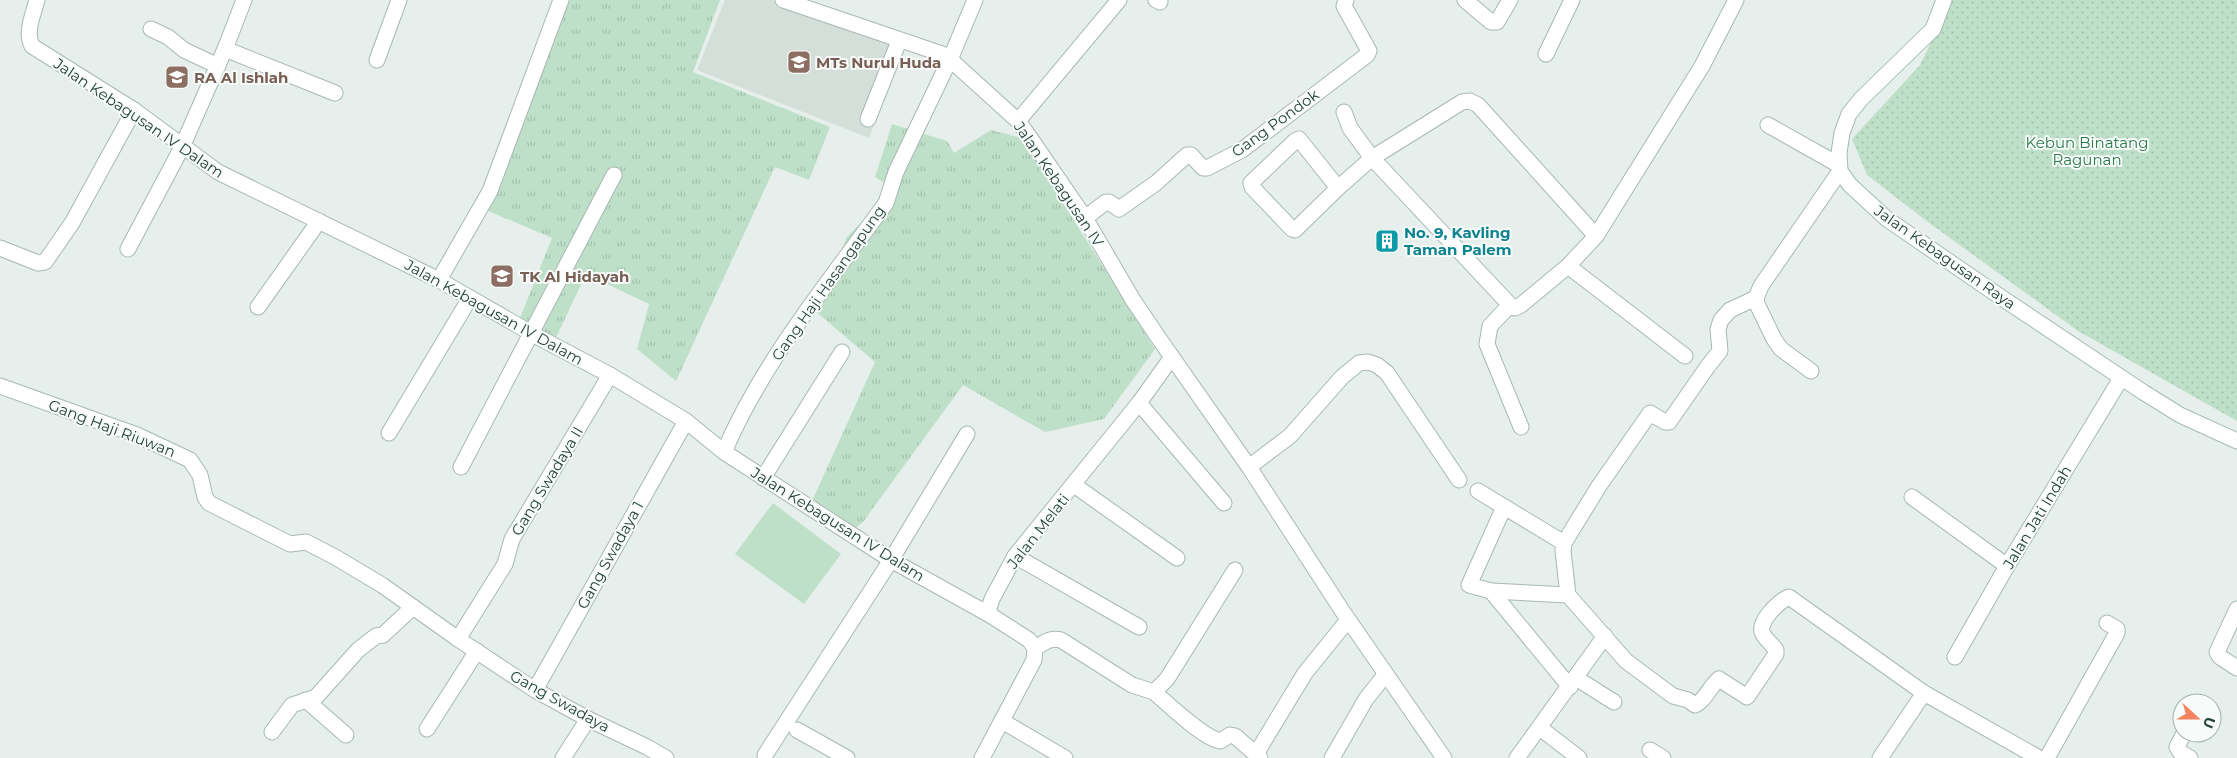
<svg xmlns="http://www.w3.org/2000/svg" width="2237" height="758" viewBox="0 0 2237 758" font-family="Montserrat,sans-serif">
	<defs>
		<pattern id="grass-tufts" width="24" height="20" patternUnits="userSpaceOnUse" patternTransform="scale(1.25)"><rect width="24" height="20" fill="#bfe0c8"/><path d="M3 7l-1-3M5 7V3M7 7l1-3M15 17l-1-3M17 17v-4M19 17l1-3" fill="none" stroke="#a4c1ad"/></pattern>
		<pattern id="park-dots" width="8" height="8" patternUnits="userSpaceOnUse" patternTransform="scale(1.25)"><rect width="8" height="8" fill="#bfe0c8"/><path d="M2 2h.1M6 6h.1" fill="none" stroke="#a4c1ad" stroke-width="1.8" stroke-linecap="round"/></pattern>
	</defs>
	<rect width="100%" height="100%" fill="#e6efeb"/>
	<path fill="#d4dfda" d="M 725,0 L 772,0 L 876,33 L 901,54 L 869,138 L 697,70 Z"/>
	<g fill="url(#grass-tufts)">
		<path d="M 570,0 L 720,0 L 693,72 L 830,127 L 809,180 L 775,167 L 676,381 L 637,349 L 649,304 L 586,274 L 553,344 L 518,323 L 552,238 L 486,210 Z"/>
		<path d="M 892,124 L 947,141 L 954,153 L 991,130 L 1022,138 L 1155,349 L 1104,419 L 1045,432 L 963,385 L 863,522 L 853,530 L 812,501 L 875,362 L 814,310 L 847,237 L 894,189 L 875,177 Z"/>
	</g>
	<path fill="url(#park-dots)" d="M 1952,0 L 2237,0 L 2237,421 L 2078,331 L 1928,222 L 1867,175 L 1852,139 L 1920,65 Z"/>
	<path fill="#bfe0c8" d="M 773,503 L 841,554 L 804,604 L 735,554 Z"/>
	<g fill="none" stroke-linecap="round" stroke-linejoin="round">
		<g stroke="#a8b8b2" stroke-width="17">
			<g id="street">
				<path d="M 37,0 C 33,15 25,32 32,46 L 134,110 L 218,172 L 439,280 L 538,337 L 610,375 L 686,421 L 724,452 L 891,560 L 990,615"/>
				<path d="M 975,0 L 951,57 L 954,63 L 1018,121 L 1033,142 L 1085,218 L 1133,300 L 1160,340 L 1249,467 L 1343,612 L 1444,758"/>
				<path d="M 1156,0 L 1160,2"/>
				<path d="M 1465,0 L 1491,22 L 1497,22 L 1510,0"/>
				<path d="M 151,29 L 168,37 L 184,50 L 218,66"/>
				<path d="M 225,49 L 335,93"/>
				<path d="M 1546,54 L 1572,0"/>
				<path d="M 377,60 L 399,0"/>
				<path d="M 1344,112 L 1350,128 L 1372,158 L 1510,305 L 1515,308 L 1521,305 L 1568,266 L 1596,236 L 1702,66 L 1736,0"/>
				<path d="M 868,119 L 899,41"/>
				<path d="M 1018,121 L 1119,0"/>
				<path d="M 1768,125 L 1839,165"/>
				<path d="M 1338,188 L 1299,139 L 1295,141 L 1251,183 L 1252,187 L 1292,229 L 1295,230 L 1338,188 L 1372,158 L 1462,102 L 1470,101 L 1478,105 L 1596,236"/>
				<path d="M 1085,218 L 1106,202 L 1109,202 L 1119,209 L 1156,183 L 1187,155 L 1191,155 L 1203,168 L 1207,168 L 1242,150 L 1367,55 L 1369,51 L 1344,6 L 1346,0"/>
				<path d="M 0,248 L 38,263 L 45,262 L 72,223 L 134,110"/>
				<path d="M 128,249 L 182,147 L 225,49 L 244,0"/>
				<path d="M 1568,266 L 1685,356"/>
				<path d="M 439,280 L 490,191 L 561,0"/>
				<path d="M 1756,298 L 1730,310 L 1721,320 L 1718,329 L 1720,351 L 1708,366 L 1669,422 L 1665,422 L 1650,413 L 1599,486 L 1564,543 L 1563,551 L 1568,595 L 1626,661 L 1673,696 L 1688,700 L 1695,705 C 1705,701 1710,686 1719,679 L 1747,697 L 1776,654 L 1776,650 C 1772,644 1766,640 1763,634 C 1756,623 1779,601 1789,597 L 1924,693 L 2039,758"/>
				<path d="M 1510,305 L 1490,326 L 1487,344 L 1521,427"/>
				<path d="M 258,307 L 319,221"/>
				<path d="M 1811,371 L 1781,349 L 1774,339 L 1757,304 L 1756,298 L 1761,286 L 1840,171"/>
				<path d="M 0,386 L 137,435 L 190,460 L 200,475 L 205,497 L 209,503 L 290,544 L 306,542 L 335,557 L 382,585 L 458,639 L 535,690 L 588,719 L 647,747 L 666,758"/>
				<path d="M 1139,403 L 1224,503"/>
				<path d="M 389,433 L 470,298"/>
				<path d="M 724,452 C 763,361 828,283 886,203 L 896,172 L 951,57 L 783,0"/>
				<path d="M 461,467 L 614,175"/>
				<path d="M 1249,467 L 1290,436 L 1342,377 L 1359,363 L 1368,362 L 1377,365 L 1387,373 L 1459,480"/>
				<path d="M 763,478 L 842,352"/>
				<path d="M 1074,485 L 1177,558"/>
				<path d="M 1478,491 L 1564,543"/>
				<path d="M 1912,497 L 2007,566"/>
				<path d="M 1504,507 L 1469,585 L 1491,591 L 1570,687"/>
				<path d="M 1015,556 L 1139,627"/>
				<path d="M 1491,591 L 1568,595"/>
				<path d="M 2237,609 L 2217,652 L 2220,657 L 2237,668"/>
				<path d="M 458,639 L 505,564 L 512,539 L 610,375"/>
				<path d="M 1035,648 C 1044,643 1050,637 1061,640 L 1132,685 L 1154,692 L 1167,679 L 1235,570"/>
				<path d="M 1955,657 L 2007,566 L 2117,385 L 2120,377"/>
				<path d="M 1576,678 L 1614,702"/>
				<path d="M 535,690 L 686,421"/>
				<path d="M 1154,692 C 1169,705 1202,737 1220,741 L 1230,735 L 1235,736 L 1260,758"/>
				<path d="M 306,700 L 346,735"/>
				<path d="M 1002,721 L 1065,758"/>
				<path d="M 1540,728 L 1579,758"/>
				<path d="M 427,729 L 477,651"/>
				<path d="M 797,730 L 847,758"/>
				<path d="M 272,732 L 292,705 L 316,697 L 358,650 L 376,636 L 383,635 L 413,607"/>
				<path d="M 2184,733 L 2177,747 L 2180,752 L 2190,758"/>
				<path d="M 1650,750 L 1663,758"/>
				<path d="M 1256,754 L 1305,673 L 1348,620"/>
				<path d="M 765,755 L 891,560 L 967,434"/>
				<path d="M 563,758 L 588,719"/>
				<path d="M 982,758 L 1034,660 L 1035,648 L 1029,640 L 990,615 L 989,608 L 992,599 L 1015,556 L 1139,403 L 1172,357"/>
				<path d="M 1332,758 L 1366,699 L 1385,675"/>
				<path d="M 1517,758 L 1605,636"/>
				<path d="M 1880,758 L 1924,693"/>
				<path d="M 2047,758 L 2117,633 L 2117,629 L 2107,623"/>
			</g>
		</g>
		<g stroke="#a4bbb3" stroke-width="17">
			<path id="secondary" d="M 1944,0 L 1933,29 L 1861,99 L 1849,114 L 1842,133 L 1839,153 L 1840,171 L 1850,185 L 1887,219 L 2005,300 L 2143,392 L 2180,415 L 2237,441"/>
		</g>
		<use href="#street" stroke="#fff" stroke-width="15"/>
		<use href="#secondary" stroke="#fff" stroke-width="15"/>
	</g>
	<defs>
		<g id="school-square" transform="scale(1.25)"><rect x="-9" y="-9" width="18" height="18" rx="4" fill="#8d6e63" stroke="#f7fbf9"/><path d="M0-5L7-2L0 1L-7-2ZM-4 1L0 2.5L4 1V4Q0 6-4 4Z" fill="#fff"/></g>
		<g id="building-square" transform="scale(1.25)"><rect x="-9" y="-9" width="18" height="18" rx="4" fill="#0f9aa8" stroke="#f7fbf9"/><path d="M-4-6H4V6H1V3H-1V6H-4ZM-2.5-4.3h1.7v1.8h-1.7ZM.8-4.3h1.7v1.8H.8ZM-2.5-1h1.7V.8h-1.7ZM.8-1h1.7V.8H.8Z" fill="#fff"/></g>
	</defs>
	<g fill-rule="evenodd">
		<use href="#school-square" x="799" y="62"/>
		<use href="#school-square" x="177" y="77"/>
		<use href="#building-square" x="1387" y="241"/>
		<use href="#school-square" x="502" y="276"/>
	</g>
	<g text-anchor="middle" dominant-baseline="central" stroke-width="4" stroke-linejoin="round" paint-order="stroke">
		<g font-size="15" font-weight="bold" fill="#785e54" stroke="#f7fbf9" text-anchor="start">
			<text x="816" y="62">MTs Nurul Huda</text>
			<text x="194" y="77">RA Al Ishlah</text>
			<text x="520" y="276">TK Al Hidayah</text>
		</g>
		<g font-size="15" fill="#24423a" stroke="#f7fbf9">
			<text transform="translate(139 118) rotate(34)">Jalan Kebagusan IV Dalam</text>
			<text transform="translate(1275 123) rotate(-36)">Gang Pondok</text>
			<text transform="translate(1059 184) rotate(56)">Jalan Kebagusan IV</text>
			<text transform="translate(1945 257) rotate(35)">Jalan Kebagusan Raya</text>
			<text transform="translate(828 283) rotate(-55)">Gang Haji Hasangapung</text>
			<text transform="translate(494 312) rotate(29)">Jalan Kebagusan IV Dalam</text>
			<text transform="translate(112 428) rotate(21)">Gang Haji Riuwan</text>
			<text transform="translate(547 481) rotate(-59)">Gang Swadaya II</text>
			<text transform="translate(2037 517) rotate(-59)">Jalan Jati Indah</text>
			<text transform="translate(838 524) rotate(32)">Jalan Kebagusan IV Dalam</text>
			<text transform="translate(1038 531) rotate(-52)">Jalan Melati</text>
			<text transform="translate(610 555) rotate(-61)">Gang Swadaya 1</text>
			<text transform="translate(560 701) rotate(29)">Gang Swadaya</text>
		</g>
		<g font-size="15" fill="#2d7a4b" stroke="#f7fbf9">
			<text x="2087" y="142">Kebun Binatang<tspan x="2087" dy="17">Ragunan</tspan></text>
		</g>
		<g font-size="15" font-weight="bold" fill="#0d838f" stroke="#f7fbf9" text-anchor="start">
			<text x="1404" y="232">No. 9, Kavling<tspan x="1404" dy="17">Taman Palem</tspan></text>
		</g>
	</g>
	<g transform="translate(2197 718) rotate(111)"><circle r="24" fill="#f7fbf9" stroke="#a3b1ad"/>
	<path d="M0-4L9 19L0 12L-9 19Z" fill="#f4845f"/>
	<text y="-8" font-size="14" font-weight="bold" text-anchor="middle" fill="#24423a">U</text>
	</g>
</svg>
